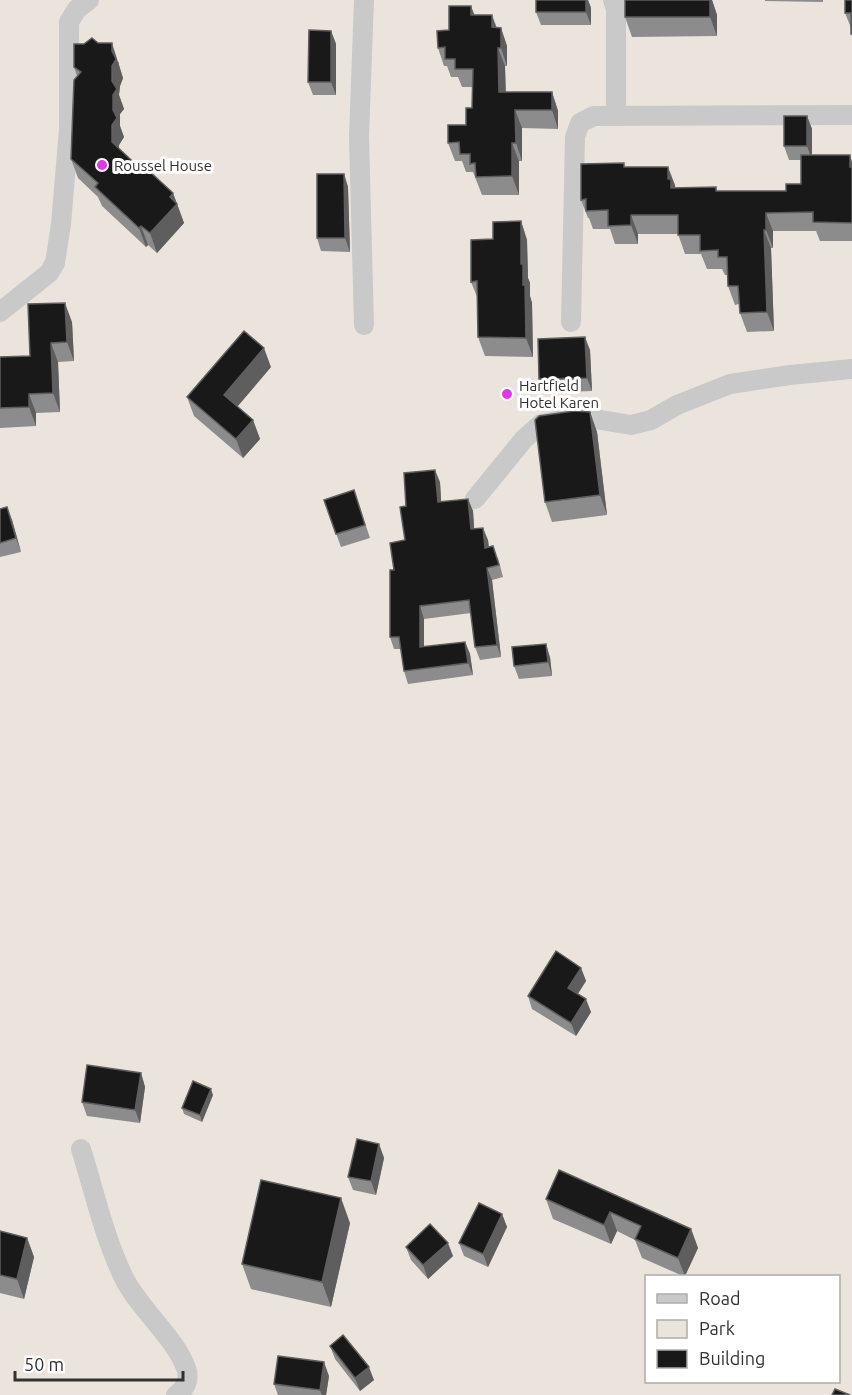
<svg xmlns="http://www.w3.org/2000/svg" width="852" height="1395" viewBox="0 0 852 1395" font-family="Ubuntu,sans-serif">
	<rect width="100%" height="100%" fill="#fff"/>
	<path fill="#ebe4dd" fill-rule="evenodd" d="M 0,0 L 852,0 L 852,1395 L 0,1395 ZM 646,1276 L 838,1276 L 838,1382 L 646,1382 Z"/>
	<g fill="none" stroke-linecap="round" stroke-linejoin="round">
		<g stroke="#c9c9c9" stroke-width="20">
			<path d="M 613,0 L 616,9 L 616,116"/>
			<path d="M 0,312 L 49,273 L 55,263 L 61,224 L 69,129 L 69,22 L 77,9 L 89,0"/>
			<path d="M 571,322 L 575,137 L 580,123 L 594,116 L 852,115"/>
			<path d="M 364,325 L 359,137 L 364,0"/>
			<path d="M 475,499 L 524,439 L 541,424 L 567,419 L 589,418 L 631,425 L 651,420 L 677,405 L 730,384 L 790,375 L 852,369"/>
			<path d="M 81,1149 C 94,1191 104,1236 123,1276 C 138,1308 175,1337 186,1368 C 190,1379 186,1389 176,1395"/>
		</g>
	</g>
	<g fill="#8c8c8c">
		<path d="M 536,0 L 588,0 L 591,8 L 591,25 L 541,25 L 536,12 Z"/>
		<path d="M 625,0 L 712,0 L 717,15 L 717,36 L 632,37 L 625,17 Z"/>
		<path d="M 765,0 L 823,0 L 823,2 L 765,1 Z"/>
		<path d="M 852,0 L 852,37 L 851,28 L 845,13 Z"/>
		<path d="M 475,15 L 496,28 L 501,28 L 507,46 L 507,66 L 505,66 L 506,92 L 552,92 L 558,111 L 558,129 L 522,128 L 522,161 L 519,161 L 519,195 L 482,195 L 473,172 L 466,172 L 462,161 L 455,161 L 448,143 L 466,125 L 472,108 L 473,87 L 462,87 L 458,77 L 451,77 L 447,66 L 444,66 L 438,48 L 449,30 Z"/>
		<path d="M 331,31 L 336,44 L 336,95 L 313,95 L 308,82 Z"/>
		<path d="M 119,62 L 119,65 L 123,78 L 120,86 L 119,95 L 124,109 L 120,114 L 120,126 L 124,137 L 119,145 L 119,149 L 145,173 L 173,193 L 184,223 L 157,253 L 148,245 L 146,247 L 102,206 L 98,197 L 78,178 L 71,159 L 77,76 L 74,67 Z"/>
		<path d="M 807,116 L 812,129 L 812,155 L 852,162 L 852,241 L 820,241 L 816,231 L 773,231 L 773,248 L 771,248 L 774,331 L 747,332 L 740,313 L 739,304 L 735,305 L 728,286 L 728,275 L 725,275 L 722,269 L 707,269 L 701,254 L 685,254 L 678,234 L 638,234 L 638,244 L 615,244 L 610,229 L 593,229 L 589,218 L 588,218 L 581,200 L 625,167 L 675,185 L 675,188 L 716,187 L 717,191 L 786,191 L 801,184 L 801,160 L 789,160 L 784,146 Z"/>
		<path d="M 344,174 L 348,187 L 350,252 L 321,251 L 317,238 Z"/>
		<path d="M 521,221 L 527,240 L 528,278 L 530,283 L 530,296 L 532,303 L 533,357 L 485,356 L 478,337 L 478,299 L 471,282 L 493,239 Z"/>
		<path d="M 72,322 L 74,361 L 58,362 L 60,412 L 36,413 L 36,426 L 0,428 L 0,357 L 30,356 Z"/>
		<path d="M 590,350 L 592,391 L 544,393 L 539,379 Z"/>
		<path d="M 271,367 L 237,407 L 253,420 L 260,439 L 243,458 L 194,416 L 187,397 Z"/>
		<path d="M 590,412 L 597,432 L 607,515 L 552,522 L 545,502 Z"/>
		<path d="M 440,482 L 441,502 L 468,499 L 473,511 L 474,529 L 488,540 L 489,547 L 498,558 L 503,577 L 492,580 L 501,657 L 480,660 L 475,647 L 471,613 L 424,619 L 424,647 L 465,642 L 470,654 L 473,675 L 408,684 L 404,671 L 401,649 L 394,649 L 390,637 L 394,570 L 405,540 L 406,506 Z"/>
		<path d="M 354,490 L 370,538 L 341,547 L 324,500 Z"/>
		<path d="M 7,507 L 12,520 L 21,552 L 0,557 L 0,509 Z"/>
		<path d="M 550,657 L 552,676 L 519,679 L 514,666 Z"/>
		<path d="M 581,968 L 586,981 L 578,994 L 591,1012 L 576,1036 L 532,1009 L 528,996 Z"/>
		<path d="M 141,1073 L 145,1087 L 140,1123 L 87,1116 L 82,1102 Z"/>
		<path d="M 213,1095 L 202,1122 L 184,1114 L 182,1108 Z"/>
		<path d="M 379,1144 L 384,1158 L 376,1195 L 353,1190 L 348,1177 Z"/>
		<path d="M 546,1199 L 691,1229 L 698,1248 L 685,1276 L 683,1276 L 642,1258 L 635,1240 L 617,1231 L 611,1244 L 553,1219 Z"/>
		<path d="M 502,1214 L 507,1227 L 488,1267 L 464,1256 L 459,1243 Z"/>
		<path d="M 350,1223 L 331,1307 L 251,1289 L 242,1264 Z"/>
		<path d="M 0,1231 L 27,1238 L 34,1257 L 24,1299 L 0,1293 Z"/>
		<path d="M 406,1247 L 453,1256 L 428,1279 L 411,1260 Z"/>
		<path d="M 330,1346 L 374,1380 L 360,1391 L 335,1359 Z"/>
		<path d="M 329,1376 L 326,1395 L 278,1395 L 274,1384 Z"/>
	</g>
	<g fill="#5e5e5e">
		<path d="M 586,0 L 588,0 L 591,8 L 591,25 L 586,12 Z"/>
		<path d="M 710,0 L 712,0 L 717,15 L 717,36 L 710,17 Z"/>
		<path d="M 471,6 L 478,24 L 471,15 Z"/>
		<path d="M 492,15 L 499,34 L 492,27 Z"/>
		<path d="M 501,28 L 507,46 L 507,66 L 501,48 Z"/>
		<path d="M 331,31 L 336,44 L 336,95 L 331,82 Z"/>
		<path d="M 112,43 L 123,78 L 120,86 L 119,95 L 124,109 L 120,114 L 120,126 L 124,137 L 119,145 L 119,162 L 112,142 L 113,110 Z"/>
		<path d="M 498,48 L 505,66 L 506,110 L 499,92 Z"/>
		<path d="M 552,92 L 558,111 L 558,129 L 552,110 Z"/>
		<path d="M 515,110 L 522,128 L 522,161 L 516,143 Z"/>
		<path d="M 807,116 L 812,129 L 812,160 L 807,146 Z"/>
		<path d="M 512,143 L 519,161 L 519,195 L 512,176 Z"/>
		<path d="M 850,155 L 852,162 L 852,173 L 850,167 Z"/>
		<path d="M 668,167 L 675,185 L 677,206 L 668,179 Z"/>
		<path d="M 344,174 L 348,187 L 350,252 L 345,238 Z"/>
		<path d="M 173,193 L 184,223 L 157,253 L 150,233 L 170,197 Z"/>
		<path d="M 766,213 L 773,231 L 773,248 L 766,230 Z"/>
		<path d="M 631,215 L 638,234 L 638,244 L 631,225 Z"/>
		<path d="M 521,221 L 527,240 L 528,278 L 530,283 L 530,296 L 532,303 L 533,357 L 526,338 L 521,264 Z"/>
		<path d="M 141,226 L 148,245 L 146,247 L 139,228 Z"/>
		<path d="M 764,230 L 771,248 L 774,331 L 767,312 Z"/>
		<path d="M 65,303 L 72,322 L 74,361 L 67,342 Z"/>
		<path d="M 585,337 L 590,350 L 592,391 L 587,378 Z"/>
		<path d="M 51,343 L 58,362 L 60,412 L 53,393 Z"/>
		<path d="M 264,348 L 271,367 L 231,414 L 224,395 Z"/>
		<path d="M 29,394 L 36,413 L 36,426 L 29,407 Z"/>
		<path d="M 590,412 L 597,432 L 607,515 L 600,495 Z"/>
		<path d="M 253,420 L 260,439 L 243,458 L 236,439 Z"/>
		<path d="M 435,470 L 440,482 L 442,515 L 438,502 Z"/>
		<path d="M 468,499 L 473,511 L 475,541 L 471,529 Z"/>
		<path d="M 7,507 L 12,520 L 21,552 L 16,538 Z"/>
		<path d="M 483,528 L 488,540 L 490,560 L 485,548 Z"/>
		<path d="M 487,568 L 492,580 L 501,657 L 497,645 Z"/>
		<path d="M 420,606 L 424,619 L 424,660 L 420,647 Z"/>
		<path d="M 465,642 L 470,654 L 473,675 L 468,663 Z"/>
		<path d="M 546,644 L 550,657 L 552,676 L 548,662 Z"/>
		<path d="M 581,968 L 586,981 L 573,1001 L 568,988 Z"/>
		<path d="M 586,999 L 591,1012 L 576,1036 L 571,1023 Z"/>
		<path d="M 141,1073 L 145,1087 L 140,1123 L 135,1110 Z"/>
		<path d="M 211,1089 L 213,1095 L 202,1122 L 200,1115 Z"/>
		<path d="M 379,1144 L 384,1158 L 376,1195 L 371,1181 Z"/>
		<path d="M 341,1198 L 350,1223 L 331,1307 L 322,1282 Z"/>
		<path d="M 610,1212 L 617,1231 L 611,1244 L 604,1225 Z"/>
		<path d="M 502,1214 L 507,1227 L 488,1267 L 483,1254 Z"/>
		<path d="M 691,1229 L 698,1248 L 685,1276 L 678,1258 Z"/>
		<path d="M 27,1238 L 34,1257 L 24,1299 L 17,1279 Z"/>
		<path d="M 448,1243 L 453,1256 L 428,1279 L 423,1265 Z"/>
		<path d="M 324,1362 L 329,1376 L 326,1395 L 322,1395 L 320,1390 Z"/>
		<path d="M 369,1367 L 374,1380 L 360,1391 L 355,1378 Z"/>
	</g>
	<g fill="#191919" stroke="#5e5e5e" stroke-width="1.5">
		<rect x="536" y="0" width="50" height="12"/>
		<rect x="625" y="0" width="85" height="17"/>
		<path d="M 845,0 L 852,0 L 852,34 L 851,34 L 851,13 L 845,13 Z"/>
		<path d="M 449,6 L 471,6 L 471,15 L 492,15 L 492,27 L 501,28 L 501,48 L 498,48 L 499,92 L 552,92 L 552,110 L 515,110 L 516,143 L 512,143 L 512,176 L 476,177 L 475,163 L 470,164 L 470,154 L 460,154 L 459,142 L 448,143 L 448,125 L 466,125 L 466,108 L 472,108 L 473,69 L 455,69 L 455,59 L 445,59 L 445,47 L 438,48 L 437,31 L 449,30 Z"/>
		<path d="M 309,30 L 331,31 L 331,82 L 308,82 Z"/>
		<path d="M 92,38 L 98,43 L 112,43 L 112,51 L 116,59 L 112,66 L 112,81 L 117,89 L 113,95 L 113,110 L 117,118 L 112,125 L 112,142 L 145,173 L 148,170 L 173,193 L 170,197 L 177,204 L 150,233 L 141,226 L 139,228 L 95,187 L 98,183 L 71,159 L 74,80 L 81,72 L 74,67 L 74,44 L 84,44 Z"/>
		<rect x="784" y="116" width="23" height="30"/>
		<path d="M 801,155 L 850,155 L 850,167 L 852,167 L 852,223 L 813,222 L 813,212 L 766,213 L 766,230 L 764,230 L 767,312 L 740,313 L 738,286 L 728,286 L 727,257 L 718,257 L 718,250 L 700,251 L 700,235 L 678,235 L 678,215 L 631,215 L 631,225 L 608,226 L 608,210 L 586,211 L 586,199 L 581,200 L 581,164 L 624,163 L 624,167 L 668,167 L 668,179 L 671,179 L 671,188 L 716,187 L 716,191 L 786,191 L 786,184 L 801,184 Z"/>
		<path d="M 317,174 L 344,174 L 345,238 L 317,238 Z"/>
		<path d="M 521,221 L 521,264 L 523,264 L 523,285 L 525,284 L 526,338 L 478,337 L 477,281 L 471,282 L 471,240 L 493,239 L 493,222 Z"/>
		<path d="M 65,303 L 67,342 L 51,343 L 53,393 L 29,394 L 29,407 L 0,408 L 0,357 L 30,356 L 28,304 Z"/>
		<path d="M 244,331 L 264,348 L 224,395 L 253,420 L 236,439 L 187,397 Z"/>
		<path d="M 585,337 L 587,378 L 539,379 L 538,339 Z"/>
		<path d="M 574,411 L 590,412 L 600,495 L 545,502 L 535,420 L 539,416 Z"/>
		<path d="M 435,470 L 438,502 L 468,499 L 471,529 L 483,528 L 485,548 L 493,546 L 499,565 L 487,568 L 497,645 L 475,647 L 469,600 L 420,606 L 420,647 L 465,642 L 468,663 L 404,671 L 399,637 L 390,637 L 390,570 L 394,570 L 390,543 L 405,540 L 400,507 L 406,506 L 404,473 Z"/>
		<path d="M 354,490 L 365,525 L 336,534 L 324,500 Z"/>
		<path d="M 7,507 L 16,538 L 0,543 L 0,509 Z"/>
		<path d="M 546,644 L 548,662 L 514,666 L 512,647 Z"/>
		<path d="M 556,951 L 581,968 L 568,988 L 586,999 L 571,1023 L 528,996 Z"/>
		<path d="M 87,1065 L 141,1073 L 135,1110 L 82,1102 Z"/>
		<path d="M 193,1081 L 211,1089 L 200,1115 L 182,1108 Z"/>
		<path d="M 357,1139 L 379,1144 L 371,1181 L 348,1177 Z"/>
		<path d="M 559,1170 L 691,1229 L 678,1258 L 635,1239 L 641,1226 L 610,1212 L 604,1225 L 546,1199 Z"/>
		<path d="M 261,1180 L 341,1198 L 322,1282 L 242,1264 Z"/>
		<path d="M 479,1203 L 502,1214 L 483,1254 L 459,1243 Z"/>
		<path d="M 430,1224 L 448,1243 L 423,1265 L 406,1247 Z"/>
		<path d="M 0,1231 L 27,1238 L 17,1279 L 0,1275 Z"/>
		<path d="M 343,1335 L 369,1367 L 355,1378 L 330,1346 Z"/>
		<path d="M 278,1356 L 324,1362 L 320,1390 L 274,1384 Z"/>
		<path d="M 835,1389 L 850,1395 L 832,1395 Z"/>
	</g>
	<g fill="#e237e5" stroke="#fff" stroke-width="2">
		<circle cx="102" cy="165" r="6"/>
		<circle cx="507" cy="394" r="6"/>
	</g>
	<g text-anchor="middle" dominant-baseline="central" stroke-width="6" stroke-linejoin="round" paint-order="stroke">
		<g font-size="15" fill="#323232" stroke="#fff" text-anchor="start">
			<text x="114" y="165">Roussel House</text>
			<text x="519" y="385">Hartfield<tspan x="519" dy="17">Hotel Karen</tspan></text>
		</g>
	</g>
	<rect x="645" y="1275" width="195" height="108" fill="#ffffff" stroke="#adadad" stroke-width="1.5"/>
	<rect x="657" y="1294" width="30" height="9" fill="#c9c9c9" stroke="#adadad" stroke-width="1.5"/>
	<text x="699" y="1305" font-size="18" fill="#323232">Road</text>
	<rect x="657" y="1320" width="30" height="18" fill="#ebe4dd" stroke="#adadad" stroke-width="1.5"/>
	<text x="699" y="1335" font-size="18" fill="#323232">Park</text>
	<rect x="657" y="1350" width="30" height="18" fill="#191919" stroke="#adadad" stroke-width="1.5"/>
	<text x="699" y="1365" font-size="18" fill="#323232">Building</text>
	<path d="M15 1371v9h168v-9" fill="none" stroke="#323232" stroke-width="3"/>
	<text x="24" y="1371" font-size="18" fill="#323232" stroke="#ffffff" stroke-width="4.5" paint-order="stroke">50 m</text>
</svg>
